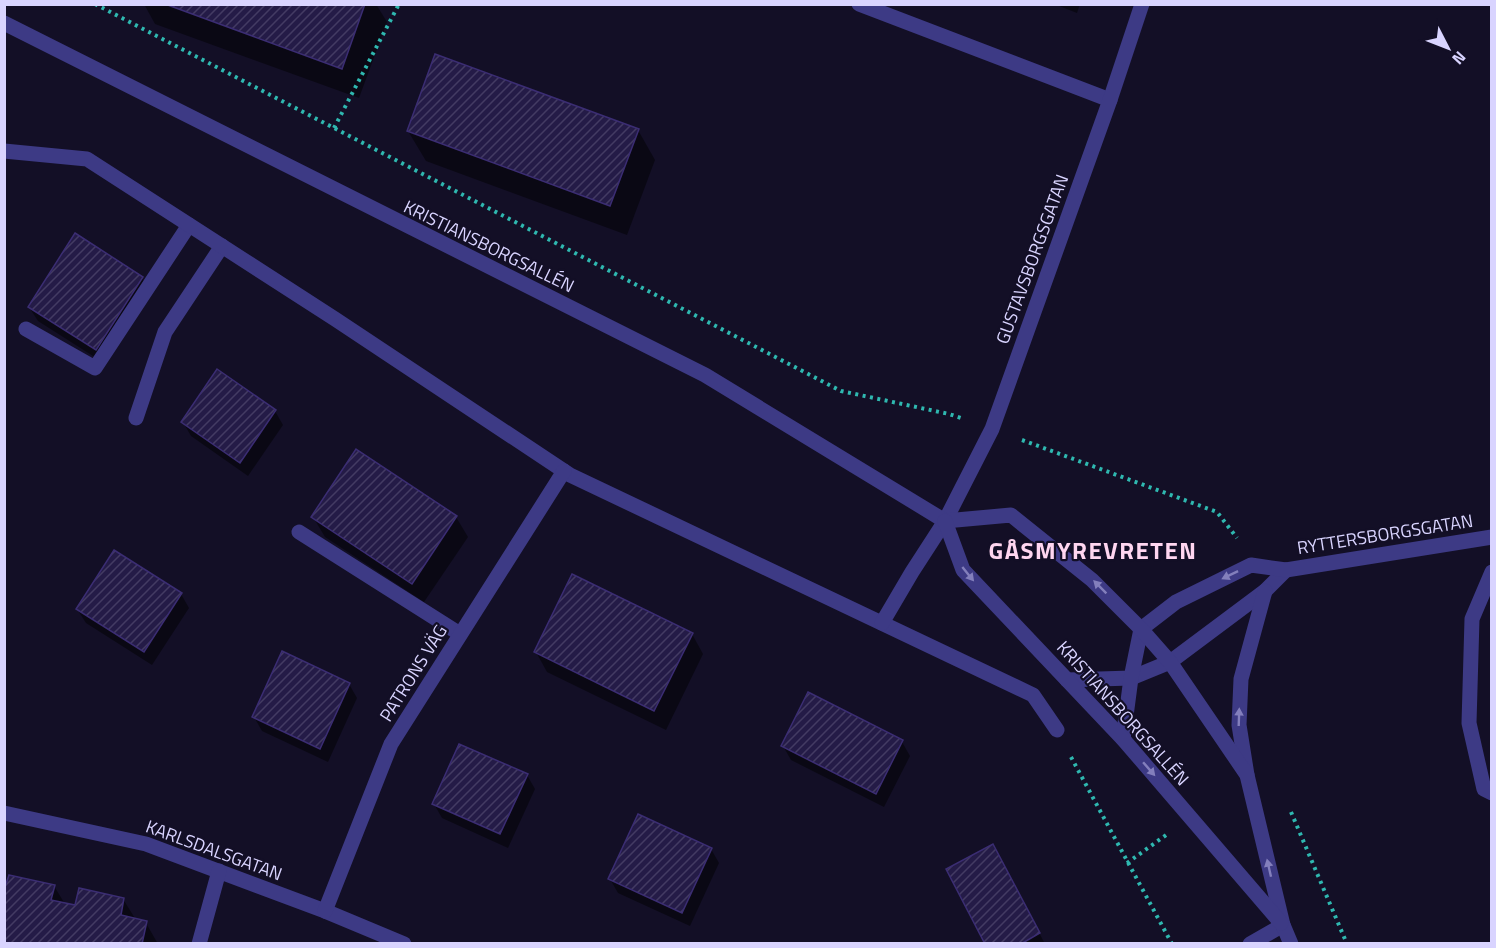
<svg xmlns="http://www.w3.org/2000/svg" width="1496" height="948" viewBox="0 0 1496 948" font-family="'Titillium Web',sans-serif">
	<defs>
		<pattern id="building-hatch" width="6" height="6" patternUnits="userSpaceOnUse" patternTransform="scale(1.5)"><rect width="6" height="6" fill="#241b47"/><path d="M-1 1l2-2M0 6l6-6M5 7l2-2" fill="none" stroke="#433b63"/></pattern>
	</defs>
	<rect width="100%" height="100%" fill="#130f26"/>
	<g fill="#0007">
		<path d="M 144,4 L 376,4 L 387,22 L 359,98 L 155,24 Z"/>
		<path d="M 1054,4 L 1080,4 L 1077,13 Z"/>
		<path d="M 638,130 L 655,160 L 627,235 L 426,161 L 408,131 Z"/>
		<path d="M 142,278 L 150,292 L 104,363 L 38,321 L 29,307 Z"/>
		<path d="M 275,411 L 283,425 L 248,476 L 191,436 L 183,422 Z"/>
		<path d="M 313,517 L 456,517 L 468,537 L 424,602 L 325,537 Z"/>
		<path d="M 181,594 L 189,608 L 152,665 L 86,623 L 77,609 Z"/>
		<path d="M 692,634 L 703,654 L 666,730 L 547,672 L 536,652 Z"/>
		<path d="M 349,684 L 357,698 L 328,762 L 262,731 L 254,717 Z"/>
		<path d="M 902,742 L 910,756 L 884,807 L 791,760 L 783,746 Z"/>
		<path d="M 527,775 L 535,789 L 508,848 L 442,818 L 434,804 Z"/>
		<path d="M 711,849 L 719,863 L 690,926 L 618,893 L 610,879 Z"/>
		<path d="M 1001,860 L 1045,944 L 987,944 Z"/>
		<path d="M 54,886 L 65,904 L 76,907 L 123,899 L 136,920 L 146,923 L 158,944 L 4,944 Z"/>
	</g>
	<g fill="url(#building-hatch)" stroke="#3b2d73" stroke-width="1.5">
		<path d="M 165,4 L 365,4 L 342,69 Z"/>
		<path d="M 435,54 L 639,129 L 610,206 L 407,131 Z"/>
		<path d="M 75,233 L 143,277 L 96,350 L 28,307 Z"/>
		<path d="M 217,369 L 276,410 L 240,463 L 181,422 Z"/>
		<path d="M 356,449 L 457,516 L 412,584 L 311,517 Z"/>
		<path d="M 114,550 L 182,593 L 144,652 L 76,609 Z"/>
		<path d="M 572,574 L 693,633 L 654,711 L 534,652 Z"/>
		<path d="M 282,651 L 350,683 L 320,749 L 252,717 Z"/>
		<path d="M 808,692 L 903,740 L 876,794 L 781,746 Z"/>
		<path d="M 459,744 L 528,774 L 500,834 L 432,804 Z"/>
		<path d="M 638,814 L 712,848 L 682,913 L 608,879 Z"/>
		<path d="M 993,844 L 1040,933 L 1021,944 L 985,944 L 946,869 Z"/>
		<path d="M 9,875 L 55,885 L 51,900 L 75,905 L 79,888 L 124,898 L 121,915 L 147,921 L 142,944 L 4,944 L 4,890 Z"/>
	</g>
	<g fill="none" stroke-linecap="round" stroke-linejoin="round">
		<g stroke="#2fb8b0" stroke-width="4" stroke-dasharray="3 4.5" stroke-linecap="butt">
			<path d="M 95,4 L 841,391 L 949,414 L 964,419"/>
			<path d="M 334,128 L 399,4"/>
			<path d="M 1022,440 L 1217,512 L 1237,538"/>
			<path d="M 1071,757 L 1172,944"/>
			<path d="M 1291,812 L 1347,944"/>
			<path d="M 1127,863 L 1166,835"/>
		</g>
		<g stroke="#3d3a85" stroke-width="15">
			<path d="M 26,329 L 95,368 L 189,225"/>
			<path d="M 136,418 L 165,332 L 222,246"/>
			<path d="M 299,532 L 460,634"/>
		</g>
		<g stroke="#3d3a85" stroke-width="15">
			<path d="M 859,4 L 1110,100"/>
			<path d="M 4,151 L 87,159 L 335,319 L 570,475 L 1033,695 L 1057,730"/>
			<path d="M 1492,572 L 1472,619 L 1469,723 L 1484,789 L 1492,793"/>
			<path d="M 882,623 L 912,572 L 945,521 L 992,429 L 1110,100 L 1142,4"/>
			<path d="M 1067,680 L 1131,678 L 1170,662 L 1265,591 L 1286,570"/>
			<path d="M 1123,739 L 1131,678 L 1141,629 L 1176,602 L 1251,565 L 1286,570 L 1492,537"/>
			<path d="M 1247,775 L 1239,725 L 1241,679 L 1265,591"/>
			<path d="M 4,813 L 146,844 L 325,911 L 404,944"/>
			<path d="M 325,911 L 391,744 L 564,471"/>
			<path d="M 199,944 L 219,871"/>
			<path d="M 1250,944 L 1283,925"/>
		</g>
		<g stroke="#3d3a85" stroke-width="15">
			<path d="M 4,23 L 705,375 L 945,521 L 1011,515 L 1092,580 L 1141,629 L 1170,662 L 1247,775 L 1283,925 L 1291,944"/>
			<path d="M 945,521 L 963,570 L 1123,739 L 1281,923"/>
		</g>
	</g>
	<defs><path id="oneway-solid" d="M-6-.8H1V-3.2L6.5 0L1 3.2V.8H-6Z" transform="scale(1.5)"/></defs>
	<g fill="#837fbc">
		<use href="#oneway-solid" transform="translate(968 574) rotate(51)"/>
		<use href="#oneway-solid" transform="translate(1230 575) rotate(154)"/>
		<use href="#oneway-solid" transform="translate(1100 587) rotate(-135)"/>
		<use href="#oneway-solid" transform="translate(1239 717) rotate(-88)"/>
		<use href="#oneway-solid" transform="translate(1149 769) rotate(49)"/>
		<use href="#oneway-solid" transform="translate(1269 868) rotate(-103)"/>
	</g>
	<g text-anchor="middle" dominant-baseline="central" stroke-width="4.5" stroke-linejoin="round" paint-order="stroke">
		<g font-size="18" fill="#d9d4ff" stroke="#130f26">
			<text transform="translate(489 246) rotate(26)">KRISTIANSBORGSALLÉN</text>
			<text transform="translate(1032 259) rotate(-70)">GUSTAVSBORGSGATAN</text>
			<text transform="translate(1385 534) rotate(-9)">RYTTERSBORGSGATAN</text>
			<text transform="translate(413 673) rotate(-58)">PATRONS VÄG</text>
			<text transform="translate(1123 713) rotate(48)">KRISTIANSBORGSALLÉN</text>
			<text transform="translate(214 850) rotate(20)">KARLSDALSGATAN</text>
		</g>
		<g font-size="24" font-weight="bold" letter-spacing="1.5" fill="#ffd6f0" stroke="#130f26">
			<text x="1093" y="550">GÅSMYREVRETEN</text>
		</g>
	</g>
	<rect width="1496" height="948" fill="none" stroke="#d9d4ff" stroke-width="12"/>
	<g transform="translate(1448 48) rotate(132)" stroke="#130f26" stroke-width="4.5" paint-order="stroke">
	<path d="M0-4.5L10 22L0 15L-10 22Z" fill="#d9d4ff"/>
	<text y="-9" font-size="16" font-weight="bold" text-anchor="middle" fill="#d9d4ff">N</text>
	</g>
</svg>
